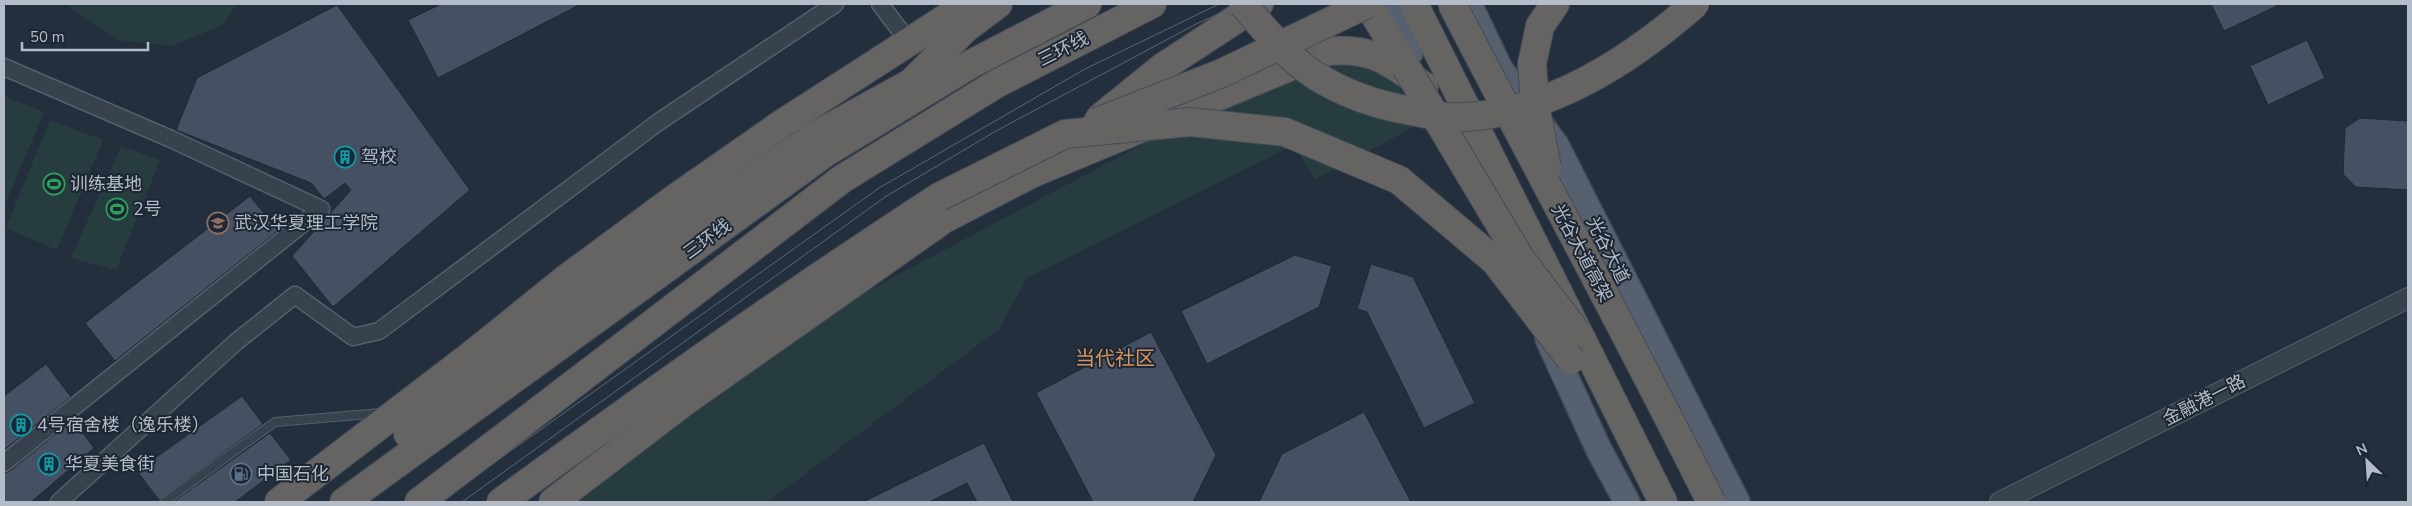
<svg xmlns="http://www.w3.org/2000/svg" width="2412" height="506" viewBox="0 0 2412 506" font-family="'Nunito Sans','Noto Sans SC',sans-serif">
	<rect width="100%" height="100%" fill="#242f3e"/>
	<g fill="#263c3f">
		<path d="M 66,4 L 237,4 L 224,24 L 172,46 L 117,40 Z"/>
		<path d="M 1327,61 L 1382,66 L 1425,121 L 1315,180 L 1294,145 L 1027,278 L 999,329 L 768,502 L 572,502 L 849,301 L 1156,137 Z"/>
		<path d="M 4,96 L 44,112 L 4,207 Z"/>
		<path d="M 50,120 L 103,140 L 57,250 L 6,228 Z"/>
		<path d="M 121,146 L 160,160 L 116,270 L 71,258 Z"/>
	</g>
	<g fill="#455162" stroke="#1f2835">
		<path d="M 441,4 L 581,4 L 438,78 L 408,20 Z"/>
		<path d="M 2211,4 L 2281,4 L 2224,31 Z"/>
		<path d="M 337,5 L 470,190 L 333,307 L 292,256 L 351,190 L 345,183 L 324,199 L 311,183 L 176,130 L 197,78 Z"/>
		<path d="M 2307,40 L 2325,78 L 2268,105 L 2250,66 Z"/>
		<path d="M 2360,118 L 2408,121 L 2408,190 L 2356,187 L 2343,174 L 2345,128 Z"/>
		<path d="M 250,196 L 278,231 L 115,361 L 85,323 Z"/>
		<path d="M 1295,255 L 1332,266 L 1319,307 L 1207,364 L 1181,311 Z"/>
		<path d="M 1371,264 L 1413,277 L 1475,403 L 1424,428 L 1367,312 L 1357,309 Z"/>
		<path d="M 1151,332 L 1216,455 L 1193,502 L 1093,502 L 1036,393 Z"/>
		<path d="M 46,364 L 71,397 L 4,450 L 4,396 Z"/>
		<path d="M 242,396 L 263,424 L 159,500 L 137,471 Z"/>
		<path d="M 1364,412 L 1411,502 L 1259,502 L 1282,454 Z"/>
		<path d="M 73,420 L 94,448 L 31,502 L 4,502 L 4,473 L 10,471 Z"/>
		<path d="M 270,433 L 291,460 L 235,502 L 173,502 Z"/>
		<path d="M 984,443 L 1013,502 L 977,502 L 967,483 L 929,502 L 863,502 Z"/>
	</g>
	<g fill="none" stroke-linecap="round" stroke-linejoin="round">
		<g stroke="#565f6c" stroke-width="10">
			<path id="service" d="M 164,502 L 275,422 L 381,413"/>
		</g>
		<g stroke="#565f6c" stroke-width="19">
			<g id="minor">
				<path d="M 880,4 L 909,42"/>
				<path d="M 4,67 L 171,139 L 321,209 L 4,463"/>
				<path d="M 59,502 L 236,342 L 295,295 L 353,337 L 379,331 L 660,121 L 835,4"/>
			</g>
		</g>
		<g stroke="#565f6c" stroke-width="22">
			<path id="tertiary" d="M 2000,502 L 2408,298"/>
		</g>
		<g stroke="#414a57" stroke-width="28">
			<g id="primary">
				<path d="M 1386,4 L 1410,53"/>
				<path d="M 1469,4 L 1500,69 L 1556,145 L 1737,502"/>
				<path d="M 1548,339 L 1599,450 L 1627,502"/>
			</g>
		</g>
		<g stroke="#434c59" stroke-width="30">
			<g id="trunk">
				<path d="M 1368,4 L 1406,67"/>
				<path d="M 1414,4 L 1663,502"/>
				<path d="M 1532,64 L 1540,26 L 1555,4"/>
				<path d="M 1100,118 L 1163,67 L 1259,4"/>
				<path d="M 408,434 L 486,372 L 689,221 L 816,135 L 911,83 L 966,28 L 998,4"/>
				<path d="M 279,502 L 469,357 L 567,278 L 674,199 L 783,123 L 968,4"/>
				<path d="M 344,502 L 825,153 L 971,64 L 1087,4"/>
				<path d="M 419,502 L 842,179 L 996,84 L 1152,4"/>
				<path d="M 501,502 C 645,397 789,294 939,197"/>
				<path d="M 553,502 L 684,402 L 944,219 L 1033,173 L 1328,51 C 1373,47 1389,62 1424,86"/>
			</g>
		</g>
		<use href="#service" stroke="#38414e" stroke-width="8"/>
		<use href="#minor" stroke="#38414e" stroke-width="16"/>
		<use href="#tertiary" stroke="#38414e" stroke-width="20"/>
		<use href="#primary" stroke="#56606e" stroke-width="25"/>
		<use href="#trunk" stroke="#656462" stroke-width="28"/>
		<g stroke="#5a6575" stroke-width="1">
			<path d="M 439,502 L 879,188 L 1085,69 L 1219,4"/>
			<path d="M 462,502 L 885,197 L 996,131 L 1198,23 L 1242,4"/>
		</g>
		<g stroke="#434c59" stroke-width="30" stroke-linecap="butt">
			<g id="trunk-bridge">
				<path d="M 1243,4 C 1263,28 1286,56 1313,74 C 1342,93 1377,105 1411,111 C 1428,114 1447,119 1464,117 C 1552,112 1631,60 1695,4"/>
				<path d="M 1452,4 C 1538,170 1628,335 1711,502"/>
				<path d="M 1532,64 L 1535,104 L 1547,168"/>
				<path d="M 1406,67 L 1520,258 L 1577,333"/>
				<path d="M 1097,122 L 1222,73 L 1367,4"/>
				<path d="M 939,197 L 1065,134 L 1190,122 L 1285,132 L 1399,180 L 1495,261 L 1571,360"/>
			</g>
		</g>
		<use href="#trunk-bridge" stroke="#656462" stroke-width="28"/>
	</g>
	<defs>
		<g id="building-ring" transform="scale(1.125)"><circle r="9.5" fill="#1d2633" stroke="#0f9aa8" stroke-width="1.5"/><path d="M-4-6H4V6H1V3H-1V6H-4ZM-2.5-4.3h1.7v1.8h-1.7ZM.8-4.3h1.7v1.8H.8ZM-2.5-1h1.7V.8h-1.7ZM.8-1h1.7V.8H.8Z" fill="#0f9aa8"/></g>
		<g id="stadium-ring" transform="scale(1.125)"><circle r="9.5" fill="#1d2633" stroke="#2e9e5b" stroke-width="1.5"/><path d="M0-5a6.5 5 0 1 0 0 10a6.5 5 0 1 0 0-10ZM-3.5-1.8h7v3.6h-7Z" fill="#2e9e5b"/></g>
		<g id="university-ring" transform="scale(1.125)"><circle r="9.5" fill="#1d2633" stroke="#8d6e63" stroke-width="1.5"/><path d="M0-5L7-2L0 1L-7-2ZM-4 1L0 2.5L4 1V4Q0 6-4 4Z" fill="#8d6e63"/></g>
		<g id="fuel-ring" transform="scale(1.125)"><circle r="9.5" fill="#1d2633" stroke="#5c6f8a" stroke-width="1.5"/><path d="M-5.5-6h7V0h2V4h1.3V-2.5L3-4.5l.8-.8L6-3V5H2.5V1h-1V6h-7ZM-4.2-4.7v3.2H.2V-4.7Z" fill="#5c6f8a"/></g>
	</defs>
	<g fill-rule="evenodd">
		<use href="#building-ring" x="345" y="157"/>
		<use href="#stadium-ring" x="54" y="184"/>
		<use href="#stadium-ring" x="117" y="209"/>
		<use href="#university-ring" x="218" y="223"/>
		<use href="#building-ring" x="21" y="425"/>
		<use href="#building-ring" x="49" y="464"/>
		<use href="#fuel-ring" x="241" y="474"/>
	</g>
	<g text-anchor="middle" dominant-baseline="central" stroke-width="4" stroke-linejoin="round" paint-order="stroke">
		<g font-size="18" fill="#b4bcc9" stroke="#1d2633">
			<text transform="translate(1063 49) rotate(-27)">三环线</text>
			<text transform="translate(707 239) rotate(-36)">三环线</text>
			<text transform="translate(1608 250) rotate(63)">光谷大道</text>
			<text transform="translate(1582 253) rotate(62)">光谷大道高架</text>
			<text transform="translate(2204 400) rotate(-27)">金融港一路</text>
		</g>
		<g font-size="18" fill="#b4bcc9" stroke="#1d2633" text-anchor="start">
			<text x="361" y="157">驾校</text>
			<text x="70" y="184">训练基地</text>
			<text x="133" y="209">2号</text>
			<text x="234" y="223">武汉华夏理工学院</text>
			<text x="37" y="425">4号宿舍楼（逸乐楼）</text>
			<text x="65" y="464">华夏美食街</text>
			<text x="257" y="474">中国石化</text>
		</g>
		<g font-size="20" fill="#d59563" stroke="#1d2633">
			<text x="1115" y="358">当代社区</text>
		</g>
	</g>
	<rect width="2412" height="506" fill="none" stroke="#b4bcc9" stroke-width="10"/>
	<g transform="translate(2367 461) rotate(335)" stroke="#1d2633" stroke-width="4" paint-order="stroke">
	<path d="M0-4L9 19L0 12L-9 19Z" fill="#b4bcc9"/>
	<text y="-8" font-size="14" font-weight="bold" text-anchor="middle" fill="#b4bcc9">N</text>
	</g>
	<path d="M22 42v8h126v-8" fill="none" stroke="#b4bcc9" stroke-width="2.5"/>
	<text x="30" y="42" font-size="15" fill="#b4bcc9" stroke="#1d2633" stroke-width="4" paint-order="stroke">50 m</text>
</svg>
